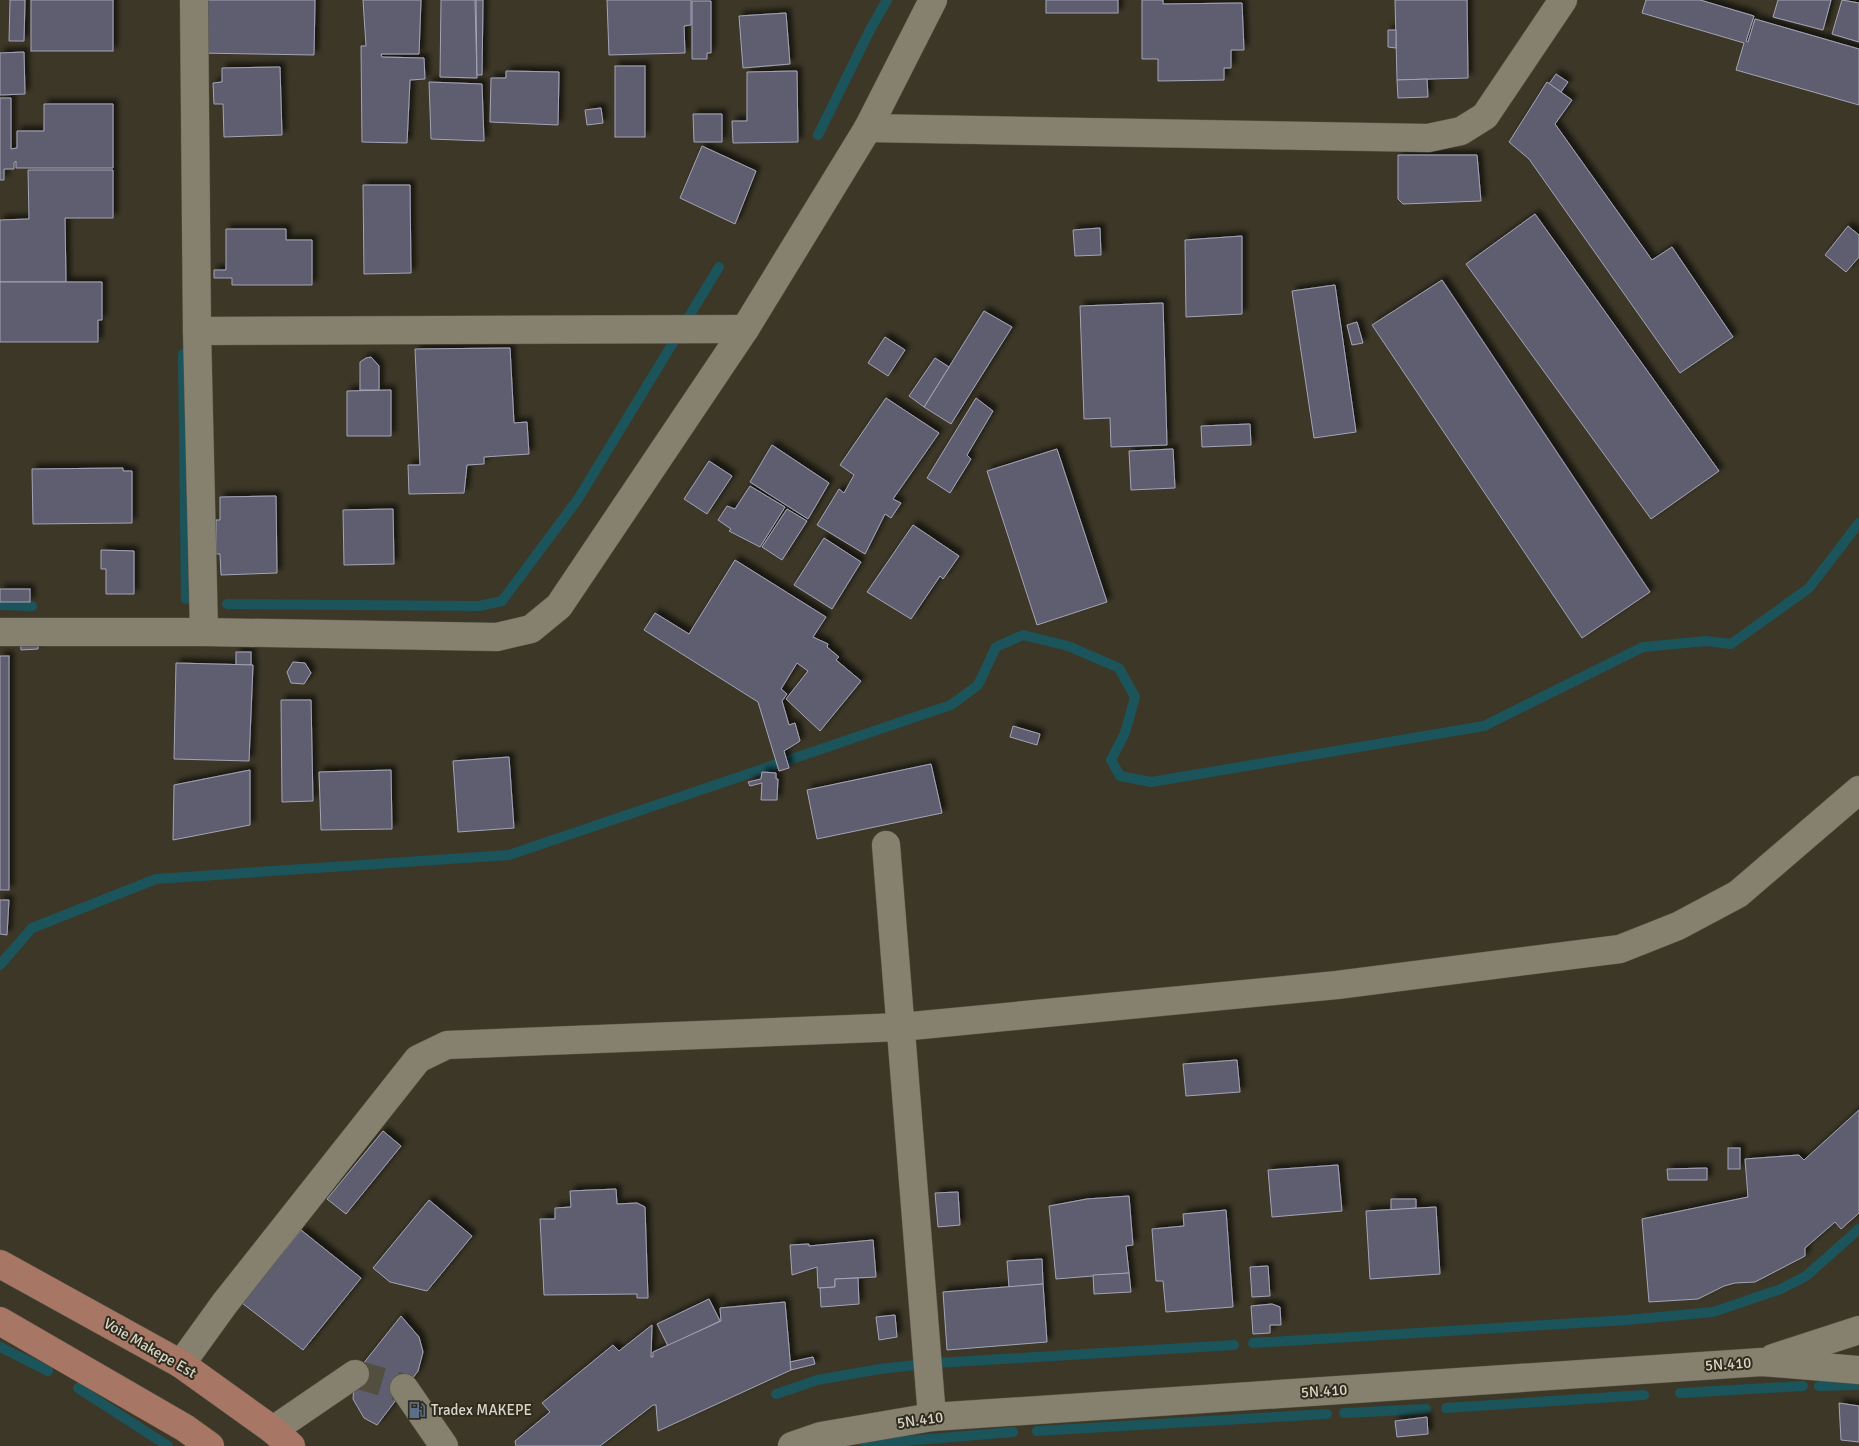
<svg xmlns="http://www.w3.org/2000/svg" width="1859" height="1446" viewBox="0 0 1859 1446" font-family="Signika,sans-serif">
	<defs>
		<filter id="shadow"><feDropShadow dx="4.5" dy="-4.5" stdDeviation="2.5" flood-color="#0009"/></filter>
	</defs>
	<rect width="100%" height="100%" fill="#3c3727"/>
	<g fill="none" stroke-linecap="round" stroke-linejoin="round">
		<g stroke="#1c545b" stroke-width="10">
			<path d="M 818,135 L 871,28 L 887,0"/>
			<path d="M 183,354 L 186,599"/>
			<path d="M 227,604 L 479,606 L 502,601 L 578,499 L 719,267"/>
			<path d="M 0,605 L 32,606"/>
			<path d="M 0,965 L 32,928 L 156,879 L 509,855 L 951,705 L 978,685 L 996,647 L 1023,635 L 1068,646 L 1119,668 L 1135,697 L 1125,733 L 1111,760 L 1120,776 L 1151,782 L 1484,726 L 1643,647 L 1706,641 L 1731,644 L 1809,588 L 1859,523"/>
			<path d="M 1253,1343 L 1627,1320 L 1713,1312 L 1781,1289 L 1806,1276 L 1859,1229"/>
			<path d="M 0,1347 L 48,1371"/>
			<path d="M 936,1363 L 1234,1345"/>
			<path d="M 1819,1386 L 1859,1385"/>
			<path d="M 78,1388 L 168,1446"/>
			<path d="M 1680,1393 L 1803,1386"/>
			<path d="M 776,1394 L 817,1380 L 880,1369 L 924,1364"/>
			<path d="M 1446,1408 L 1644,1395"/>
			<path d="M 1344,1413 L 1426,1409"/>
			<path d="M 1037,1431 L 1327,1414"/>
			<path d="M 865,1446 L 881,1443 L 1013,1432"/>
		</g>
	</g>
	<g fill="#5e5d6f" stroke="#a4a4b7" filter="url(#shadow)">
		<path d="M 10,0 L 25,0 L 24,41 L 9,41 Z"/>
		<rect x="31" y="0" width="82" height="51"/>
		<path d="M 200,0 L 315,0 L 314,55 L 199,53 Z"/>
		<path d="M 363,0 L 421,0 L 419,54 L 381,54 L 382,57 L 424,58 L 425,79 L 410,80 L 407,143 L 362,142 L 361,46 L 366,46 Z"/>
		<path d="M 441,0 L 475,0 L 477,78 L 440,77 Z"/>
		<path d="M 476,0 L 483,0 L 482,75 L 477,75 Z"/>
		<path d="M 607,0 L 691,0 L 691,25 L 684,26 L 685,53 L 609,55 Z"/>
		<rect x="1046" y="0" width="72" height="13"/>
		<path d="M 1142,0 L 1163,0 L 1163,4 L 1242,3 L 1244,50 L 1231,50 L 1231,68 L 1224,68 L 1224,80 L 1158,81 L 1158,59 L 1142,59 Z"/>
		<path d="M 1395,0 L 1467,0 L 1468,78 L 1397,80 Z"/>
		<path d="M 1646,0 L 1700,0 L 1754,16 L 1746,41 L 1748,42 L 1755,19 L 1859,49 L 1859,105 L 1736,70 L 1744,43 L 1642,13 Z"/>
		<path d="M 1778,0 L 1831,0 L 1823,30 L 1773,17 Z"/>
		<path d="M 1842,0 L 1859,3 L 1859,42 L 1832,34 Z"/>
		<path d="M 692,1 L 711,1 L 711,53 L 707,53 L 707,59 L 692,59 Z"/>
		<path d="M 786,13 L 790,64 L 743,68 L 739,16 Z"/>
		<path d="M 1388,30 L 1396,30 L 1396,48 L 1388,47 Z"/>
		<path d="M 24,52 L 25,94 L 0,95 L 0,53 Z"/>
		<rect x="615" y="66" width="30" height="71"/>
		<path d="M 280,67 L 282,135 L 224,137 L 223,104 L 214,104 L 213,83 L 222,82 L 222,68 Z"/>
		<path d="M 506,71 L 559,72 L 558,125 L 490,122 L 491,78 L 506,78 Z"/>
		<path d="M 797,71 L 798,142 L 733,143 L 732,121 L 747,121 L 747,72 Z"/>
		<path d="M 1556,74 L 1568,82 L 1561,92 L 1549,84 Z"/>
		<path d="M 1427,79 L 1428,97 L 1398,98 L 1397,80 Z"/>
		<path d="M 429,82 L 482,84 L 484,141 L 431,139 Z"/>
		<path d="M 1547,82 L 1572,100 L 1555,124 L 1652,260 L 1672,247 L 1733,337 L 1680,373 L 1529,159 L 1509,142 Z"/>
		<path d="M 0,98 L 11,98 L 11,149 L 17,148 L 17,131 L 44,131 L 44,104 L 113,104 L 113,168 L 16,168 L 16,161 L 14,163 L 14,169 L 4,169 L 4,180 L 0,180 Z"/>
		<path d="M 601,108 L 603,123 L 587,125 L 585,110 Z"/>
		<path d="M 693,114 L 722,114 L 722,142 L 694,142 Z"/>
		<path d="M 702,146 L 756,171 L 735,224 L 680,198 Z"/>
		<path d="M 1398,155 L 1477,155 L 1481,201 L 1403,204 L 1398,199 Z"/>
		<path d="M 28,170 L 113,170 L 113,218 L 65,218 L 66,282 L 0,282 L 0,220 L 29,219 Z"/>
		<path d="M 363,185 L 410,185 L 411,273 L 364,274 Z"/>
		<path d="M 1535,214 L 1719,471 L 1651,519 L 1466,264 Z"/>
		<path d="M 1848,226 L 1859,235 L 1859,257 L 1846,272 L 1825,255 Z"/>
		<path d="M 1100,228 L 1101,255 L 1075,256 L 1073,230 Z"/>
		<path d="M 226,229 L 286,229 L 286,240 L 312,240 L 312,285 L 232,285 L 232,278 L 214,278 L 214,270 L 226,270 Z"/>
		<path d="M 1242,236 L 1242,314 L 1186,317 L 1185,240 Z"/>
		<path d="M 1442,280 L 1650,592 L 1582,638 L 1372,325 Z"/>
		<path d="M 0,282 L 102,282 L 102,320 L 98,320 L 98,342 L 0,342 Z"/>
		<path d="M 1335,285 L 1356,432 L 1314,438 L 1292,291 Z"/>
		<path d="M 1163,303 L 1167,445 L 1111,447 L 1110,418 L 1084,419 L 1080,306 Z"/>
		<path d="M 984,311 L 1012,327 L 951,424 L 924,407 Z"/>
		<path d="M 1357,322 L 1363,343 L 1352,345 L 1347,325 Z"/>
		<path d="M 885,337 L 905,350 L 888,376 L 868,363 Z"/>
		<path d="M 510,348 L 514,423 L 527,422 L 529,454 L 484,457 L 484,464 L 467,465 L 464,493 L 409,494 L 408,465 L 420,465 L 415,349 Z"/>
		<path d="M 371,357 L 379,366 L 379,390 L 360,390 L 360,362 L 366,358 Z"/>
		<path d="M 935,358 L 949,367 L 924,407 L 909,396 Z"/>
		<path d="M 391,390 L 391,436 L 347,436 L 347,391 Z"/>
		<path d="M 886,398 L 939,433 L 893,499 L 901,503 L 891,518 L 885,514 L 865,554 L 817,525 L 839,489 L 844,493 L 854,475 L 840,465 Z"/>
		<path d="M 976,398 L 993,411 L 967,455 L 971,459 L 950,493 L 927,478 Z"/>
		<path d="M 1250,424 L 1251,445 L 1202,447 L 1201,426 Z"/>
		<path d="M 772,445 L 829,483 L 808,519 L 750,482 Z"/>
		<path d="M 1057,449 L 1107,602 L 1037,625 L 987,471 Z"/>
		<path d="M 1173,449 L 1175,488 L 1131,490 L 1129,451 Z"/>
		<path d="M 709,461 L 732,476 L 707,514 L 684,499 Z"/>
		<path d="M 123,468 L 123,471 L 132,471 L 132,523 L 33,524 L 32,469 Z"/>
		<path d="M 750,486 L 785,507 L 760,547 L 729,531 L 731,529 L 718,520 L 727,506 L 735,509 Z"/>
		<path d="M 276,496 L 277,573 L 221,575 L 220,554 L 216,554 L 216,520 L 220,520 L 220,497 Z"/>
		<path d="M 393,509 L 394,564 L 344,565 L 343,510 Z"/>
		<path d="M 787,509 L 807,521 L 782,560 L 762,547 Z"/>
		<path d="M 913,525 L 959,556 L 943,579 L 940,576 L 911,619 L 867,592 Z"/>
		<path d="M 824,538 L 861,562 L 832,609 L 794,585 Z"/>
		<path d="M 101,550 L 134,551 L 134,594 L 106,594 L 106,569 L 101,569 Z"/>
		<path d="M 735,560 L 826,617 L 813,637 L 828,644 L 827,647 L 839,657 L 836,660 L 861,681 L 820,731 L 786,699 L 808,671 L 797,663 L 781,689 L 787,694 L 782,701 L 789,725 L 795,723 L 800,741 L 784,751 L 789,768 L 779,771 L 758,702 L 644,630 L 655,613 L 689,634 Z"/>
		<rect x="0" y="589" width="30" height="13"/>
		<path d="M 20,635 L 38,635 L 38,649 L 21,650 Z"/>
		<rect x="236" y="652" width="15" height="13"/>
		<rect x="0" y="656" width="9" height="234"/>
		<path d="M 293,662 L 305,663 L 311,673 L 304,684 L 291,683 L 287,672 Z"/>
		<path d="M 176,663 L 253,665 L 249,761 L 174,759 Z"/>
		<path d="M 281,700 L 311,700 L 313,801 L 282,802 Z"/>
		<path d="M 1013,726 L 1040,734 L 1037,745 L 1010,737 Z"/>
		<path d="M 509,757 L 514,828 L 458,832 L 453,761 Z"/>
		<path d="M 931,764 L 942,813 L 817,839 L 807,790 Z"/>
		<path d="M 250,770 L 250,825 L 173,840 L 174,785 Z"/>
		<path d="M 391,770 L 392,829 L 321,830 L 319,772 Z"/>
		<path d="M 762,772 L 776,773 L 776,779 L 778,779 L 777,800 L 761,800 L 762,783 L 750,786 L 748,782 L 761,779 Z"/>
		<path d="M 0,900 L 9,900 L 7,935 L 0,934 Z"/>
		<path d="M 1237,1060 L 1240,1092 L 1186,1096 L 1183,1064 Z"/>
		<path d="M 1859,1110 L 1859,1213 L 1841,1229 L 1835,1222 L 1805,1248 L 1805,1256 L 1755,1282 L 1735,1283 L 1724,1286 L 1698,1299 L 1649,1302 L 1642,1219 L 1748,1197 L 1745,1159 L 1799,1155 L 1804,1160 Z"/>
		<path d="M 383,1131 L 401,1146 L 346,1214 L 327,1199 Z"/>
		<rect x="1728" y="1148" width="12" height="21"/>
		<path d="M 1338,1165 L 1342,1211 L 1272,1217 L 1268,1170 Z"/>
		<path d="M 1707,1168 L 1707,1180 L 1668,1180 L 1667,1169 Z"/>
		<path d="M 616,1189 L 617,1204 L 637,1203 L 645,1207 L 648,1298 L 637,1298 L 637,1294 L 544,1295 L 540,1219 L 555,1219 L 555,1208 L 571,1207 L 570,1191 Z"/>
		<path d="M 958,1192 L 960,1225 L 938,1227 L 935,1193 Z"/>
		<path d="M 1129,1196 L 1133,1245 L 1126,1246 L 1129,1273 L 1056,1279 L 1049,1206 L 1087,1199 Z"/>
		<path d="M 1391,1199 L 1416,1199 L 1416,1208 L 1391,1210 Z"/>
		<path d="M 429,1200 L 472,1236 L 427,1291 L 390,1282 L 373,1268 Z"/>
		<path d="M 1436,1207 L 1440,1274 L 1370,1279 L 1366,1211 Z"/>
		<path d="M 1226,1210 L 1233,1307 L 1166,1312 L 1163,1281 L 1156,1281 L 1152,1229 L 1184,1226 L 1183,1214 Z"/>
		<path d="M 301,1230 L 361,1278 L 303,1350 L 242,1303 Z"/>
		<path d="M 873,1240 L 876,1277 L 835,1279 L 835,1287 L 818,1288 L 817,1267 L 792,1275 L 790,1245 L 809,1244 L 809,1246 Z"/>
		<path d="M 1042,1259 L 1043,1284 L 1009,1287 L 1007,1261 Z"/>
		<path d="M 1268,1266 L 1270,1296 L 1252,1297 L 1250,1267 Z"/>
		<path d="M 1129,1273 L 1131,1292 L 1094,1294 L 1093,1275 Z"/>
		<path d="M 858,1278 L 859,1304 L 821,1307 L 820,1288 L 835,1287 L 835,1279 Z"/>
		<path d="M 1043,1284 L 1047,1342 L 947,1350 L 943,1292 Z"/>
		<path d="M 709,1299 L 720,1321 L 668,1346 L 657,1324 Z"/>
		<path d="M 785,1302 L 791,1370 L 658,1431 L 656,1405 L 653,1405 L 600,1446 L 516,1446 L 515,1441 L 550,1412 L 542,1403 L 613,1345 L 619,1351 L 652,1325 L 651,1357 L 653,1357 L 653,1352 L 721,1321 L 720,1308 Z"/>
		<path d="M 1272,1304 L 1280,1307 L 1281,1325 L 1270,1325 L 1270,1333 L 1253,1334 L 1251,1306 Z"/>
		<path d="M 895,1315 L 897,1337 L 879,1340 L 876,1317 Z"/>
		<path d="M 401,1316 L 419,1337 L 423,1352 L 418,1371 L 377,1425 L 364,1418 L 353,1399 L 355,1374 Z"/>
		<path d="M 813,1357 L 815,1364 L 791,1370 L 790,1362 Z"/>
		<path d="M 1839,1403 L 1859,1406 L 1859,1442 L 1841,1440 Z"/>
		<path d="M 1427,1417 L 1428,1434 L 1397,1437 L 1395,1421 Z"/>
	</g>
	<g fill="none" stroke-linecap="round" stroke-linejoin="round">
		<path stroke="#534f40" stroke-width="28" stroke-dasharray="28 14" stroke-linecap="butt" d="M 355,1374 L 404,1388"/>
		<g stroke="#595647" stroke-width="29">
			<g id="minor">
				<path d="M 194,0 L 197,331 L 204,632"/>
				<path d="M 868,128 L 1428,138 L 1461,131 L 1485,116 L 1563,0"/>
				<path d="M 197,331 L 745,329"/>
				<path d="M 0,632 L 204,632 L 497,637 L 531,629 L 559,606 L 745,329 L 868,128 L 933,0"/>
				<path d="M 886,845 L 932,1417"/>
				<path d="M 1773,1358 L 1859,1330"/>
				<path d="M 181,1364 L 225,1303 L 418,1059 L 447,1045 L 901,1027 L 1337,985 L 1620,949 L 1678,926 L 1738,894 L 1859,790"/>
				<path d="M 404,1388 L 444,1446"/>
				<path d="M 273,1430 L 355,1374"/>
				<path d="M 792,1446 L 821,1436 L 932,1417 L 1762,1362 L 1859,1370"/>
			</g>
		</g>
		<g stroke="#595647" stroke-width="29">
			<g id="major">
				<path d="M 0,1264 L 181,1364 L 273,1430 L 291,1446"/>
				<path d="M 0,1321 L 185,1428 L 210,1446"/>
			</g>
		</g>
		<use href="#minor" stroke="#86816f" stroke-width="28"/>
		<use href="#major" stroke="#a87665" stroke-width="28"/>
	</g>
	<defs>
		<g id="fuel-bare" transform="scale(1.35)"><path d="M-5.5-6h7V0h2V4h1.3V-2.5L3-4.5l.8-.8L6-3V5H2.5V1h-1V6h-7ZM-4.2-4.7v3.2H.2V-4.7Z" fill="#5c6f8a" stroke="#312d1d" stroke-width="2.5" paint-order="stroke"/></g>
	</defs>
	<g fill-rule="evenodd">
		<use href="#fuel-bare" x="417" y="1410"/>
	</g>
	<g text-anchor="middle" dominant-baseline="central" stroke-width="4" stroke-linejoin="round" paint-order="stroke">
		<g font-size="15" fill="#d8d5cb" stroke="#312d1d">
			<text transform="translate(150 1348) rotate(30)">Voie Makepe Est</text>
			<text transform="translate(1728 1364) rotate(-4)">5N.410</text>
			<text transform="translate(1324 1391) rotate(-4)">5N.410</text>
			<text transform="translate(920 1420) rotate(-8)">5N.410</text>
		</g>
		<g font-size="15" fill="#d8d5cb" stroke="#312d1d" text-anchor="start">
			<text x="431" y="1410">Tradex MAKEPE</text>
		</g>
	</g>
</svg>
